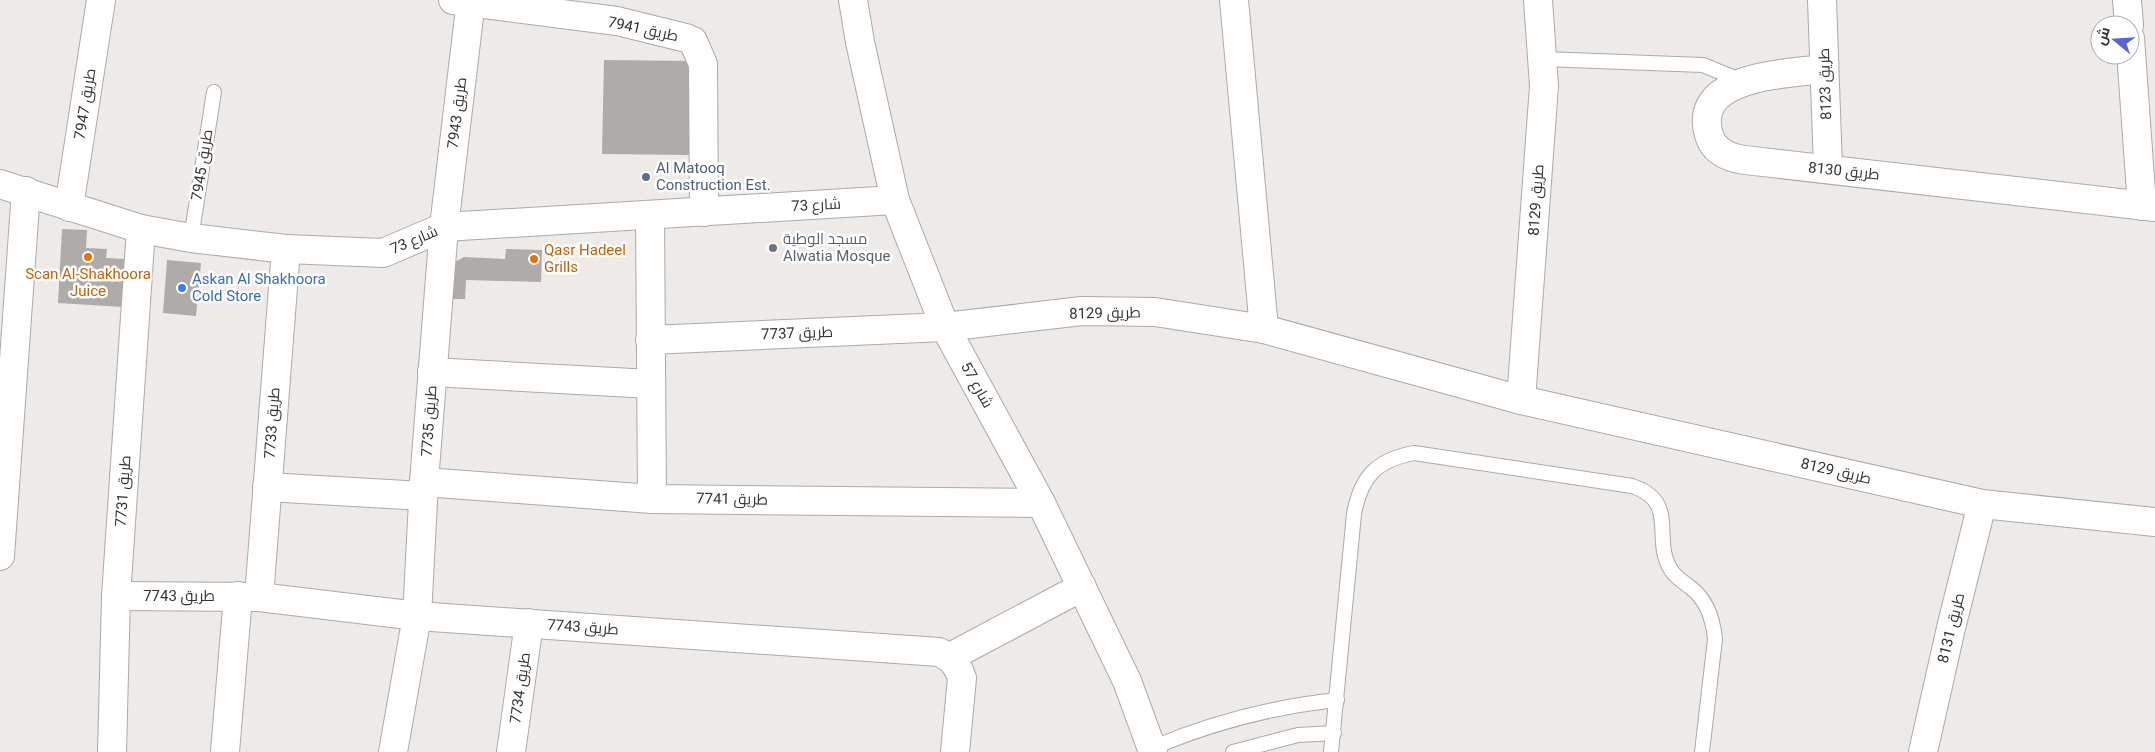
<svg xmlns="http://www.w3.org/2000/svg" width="2155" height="752" viewBox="0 0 2155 752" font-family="Roboto,Cairo,sans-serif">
	<rect width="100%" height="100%" fill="#eeeae7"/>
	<g fill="#afaba8">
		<path d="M 604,60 L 692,61 L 690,155 L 602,154 Z"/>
		<path d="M 62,229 L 87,230 L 86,248 L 107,249 L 106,258 L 124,259 L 122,307 L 58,303 Z"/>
		<path d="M 506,249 L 542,250 L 541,282 L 466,280 L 465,299 L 451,299 L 455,262 L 464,257 L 505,259 Z"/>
		<path d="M 167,260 L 201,263 L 196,316 L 163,313 Z"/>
	</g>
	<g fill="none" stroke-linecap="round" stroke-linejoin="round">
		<g stroke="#ada9a6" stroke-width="16">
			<g id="service">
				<path d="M 1543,59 L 1703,65 L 1742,81"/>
				<path d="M 191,238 L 214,92"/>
				<path d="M 1152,748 C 1213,722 1271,707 1337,700"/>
				<path d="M 1233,752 L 1298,735 L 1334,733"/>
				<path d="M 1331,752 L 1354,514 C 1361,476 1377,460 1414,453 L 1632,486 C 1680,502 1651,538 1671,570 C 1676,578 1684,582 1691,588 C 1707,600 1713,619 1715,639 L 1702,752"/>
			</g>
		</g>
		<g stroke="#ada9a6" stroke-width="30">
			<g id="minor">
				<path d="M 453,0 L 617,21 L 686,38 L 693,41 L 703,64 L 704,212"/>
				<path d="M 853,0 L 860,42 L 895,200 L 945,327 L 1041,503 L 1127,681 L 1153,752"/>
				<path d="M 1234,0 L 1264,329"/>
				<path d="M 1822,0 L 1828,168"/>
				<path d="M 2127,0 L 2129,25"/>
				<path d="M 2130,38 L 2142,206"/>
				<path d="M 1824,69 C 1787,74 1691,75 1709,135 C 1714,152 1730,158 1745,160 L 2155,207"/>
				<path d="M 0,184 L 141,229 L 191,238 L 286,249 L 383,253 L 444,227 L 895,200"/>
				<path d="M 69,207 L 101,0"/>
				<path d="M 650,215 L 652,499"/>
				<path d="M 650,340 L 945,327 L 1082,311 L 1155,312 L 1264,329 L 1521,400 L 1982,504 L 2155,522"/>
				<path d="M 432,372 L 651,384"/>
				<path d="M 1521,400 L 1544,86 L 1538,0"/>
				<path d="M 424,482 L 652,499 L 1041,503"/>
				<path d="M 267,487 L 423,496"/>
				<path d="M 0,556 L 26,191"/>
				<path d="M 116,596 L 259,597 L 417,616 L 939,652 C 952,658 957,664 962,678 L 955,752"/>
				<path d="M 259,597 L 286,249"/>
				<path d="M 950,657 L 1082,587"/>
				<path d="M 112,752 L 116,596 L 141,229"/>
				<path d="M 225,752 L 238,596"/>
				<path d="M 393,752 L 417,616 L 424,482 L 444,227 L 471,0"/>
				<path d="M 511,752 L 529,623"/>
				<path d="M 1923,752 L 1951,628 L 1982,504"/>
			</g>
		</g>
		<use href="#service" stroke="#fff" stroke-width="14"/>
		<use href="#minor" stroke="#fff" stroke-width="28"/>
	</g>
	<circle fill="#5c6f8a" stroke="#fff" stroke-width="2" cx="646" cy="177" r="5"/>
	<circle fill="#6b7280" stroke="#fff" stroke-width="2" cx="773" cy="248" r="5"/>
	<g fill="#e8710a" stroke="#fff" stroke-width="2">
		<circle cx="88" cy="257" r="5"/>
		<circle cx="534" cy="259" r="5"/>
	</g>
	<circle fill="#3f7fe0" stroke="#fff" stroke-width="2" cx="182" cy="288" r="5"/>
	<g text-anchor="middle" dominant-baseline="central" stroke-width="5" stroke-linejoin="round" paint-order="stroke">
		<g font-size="15" fill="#353332" stroke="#fff">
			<text transform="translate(643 29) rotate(12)">طريق 7941</text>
			<text transform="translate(1825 84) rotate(-92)">طريق 8123</text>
			<text transform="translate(85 104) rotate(-81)">طريق 7947</text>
			<text transform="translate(457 113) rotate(-83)">طريق 7943</text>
			<text transform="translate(202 165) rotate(-81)">طريق 7945</text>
			<text transform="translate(1844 171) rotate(6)">طريق 8130</text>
			<text transform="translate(1536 200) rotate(-86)">طريق 8129</text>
			<text transform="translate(816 205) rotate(-3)">شارع 73</text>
			<text transform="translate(414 240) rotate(-23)">شارع 73</text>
			<text transform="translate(1105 313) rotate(-1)">طريق 8129</text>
			<text transform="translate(797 333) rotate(-2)">طريق 7737</text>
			<text transform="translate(977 385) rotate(61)">شارع 57</text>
			<text transform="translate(429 421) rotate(-86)">طريق 7735</text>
			<text transform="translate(272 423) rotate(-86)">طريق 7733</text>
			<text transform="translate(1836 471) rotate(13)">طريق 8129</text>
			<text transform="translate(123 491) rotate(-86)">طريق 7731</text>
			<text transform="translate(732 499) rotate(1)">طريق 7741</text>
			<text x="179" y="596">طريق 7743</text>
			<text transform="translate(583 627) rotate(4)">طريق 7743</text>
			<text transform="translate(1951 628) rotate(-76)">طريق 8131</text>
			<text transform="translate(520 688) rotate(-82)">طريق 7734</text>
		</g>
		<g font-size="15" fill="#4e5e75" stroke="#fff" text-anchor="start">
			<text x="656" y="168">Al Matooq<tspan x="656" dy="17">Construction Est.</tspan></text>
		</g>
		<g font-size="15" fill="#5b616d" stroke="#fff" text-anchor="start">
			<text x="783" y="239">مسجد الوطية<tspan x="783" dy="17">Alwatia Mosque</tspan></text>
		</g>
		<g font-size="15" fill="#c56008" stroke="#fff" text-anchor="start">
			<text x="544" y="250">Qasr Hadeel<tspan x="544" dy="17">Grills</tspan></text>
			<text x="88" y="274" text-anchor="middle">Scan Al-Shakhoora<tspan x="88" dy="17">Juice</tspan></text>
		</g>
		<g font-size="15" fill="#366cbe" stroke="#fff" text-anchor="start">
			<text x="192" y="279">Askan Al Shakhoora<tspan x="192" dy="17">Cold Store</tspan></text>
		</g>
	</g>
	<g transform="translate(2115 40) rotate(288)"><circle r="24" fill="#ffffff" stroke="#aeadad"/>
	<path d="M0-4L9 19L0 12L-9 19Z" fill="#5b63da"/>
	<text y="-8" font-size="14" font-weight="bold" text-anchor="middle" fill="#353332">ش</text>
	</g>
</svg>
